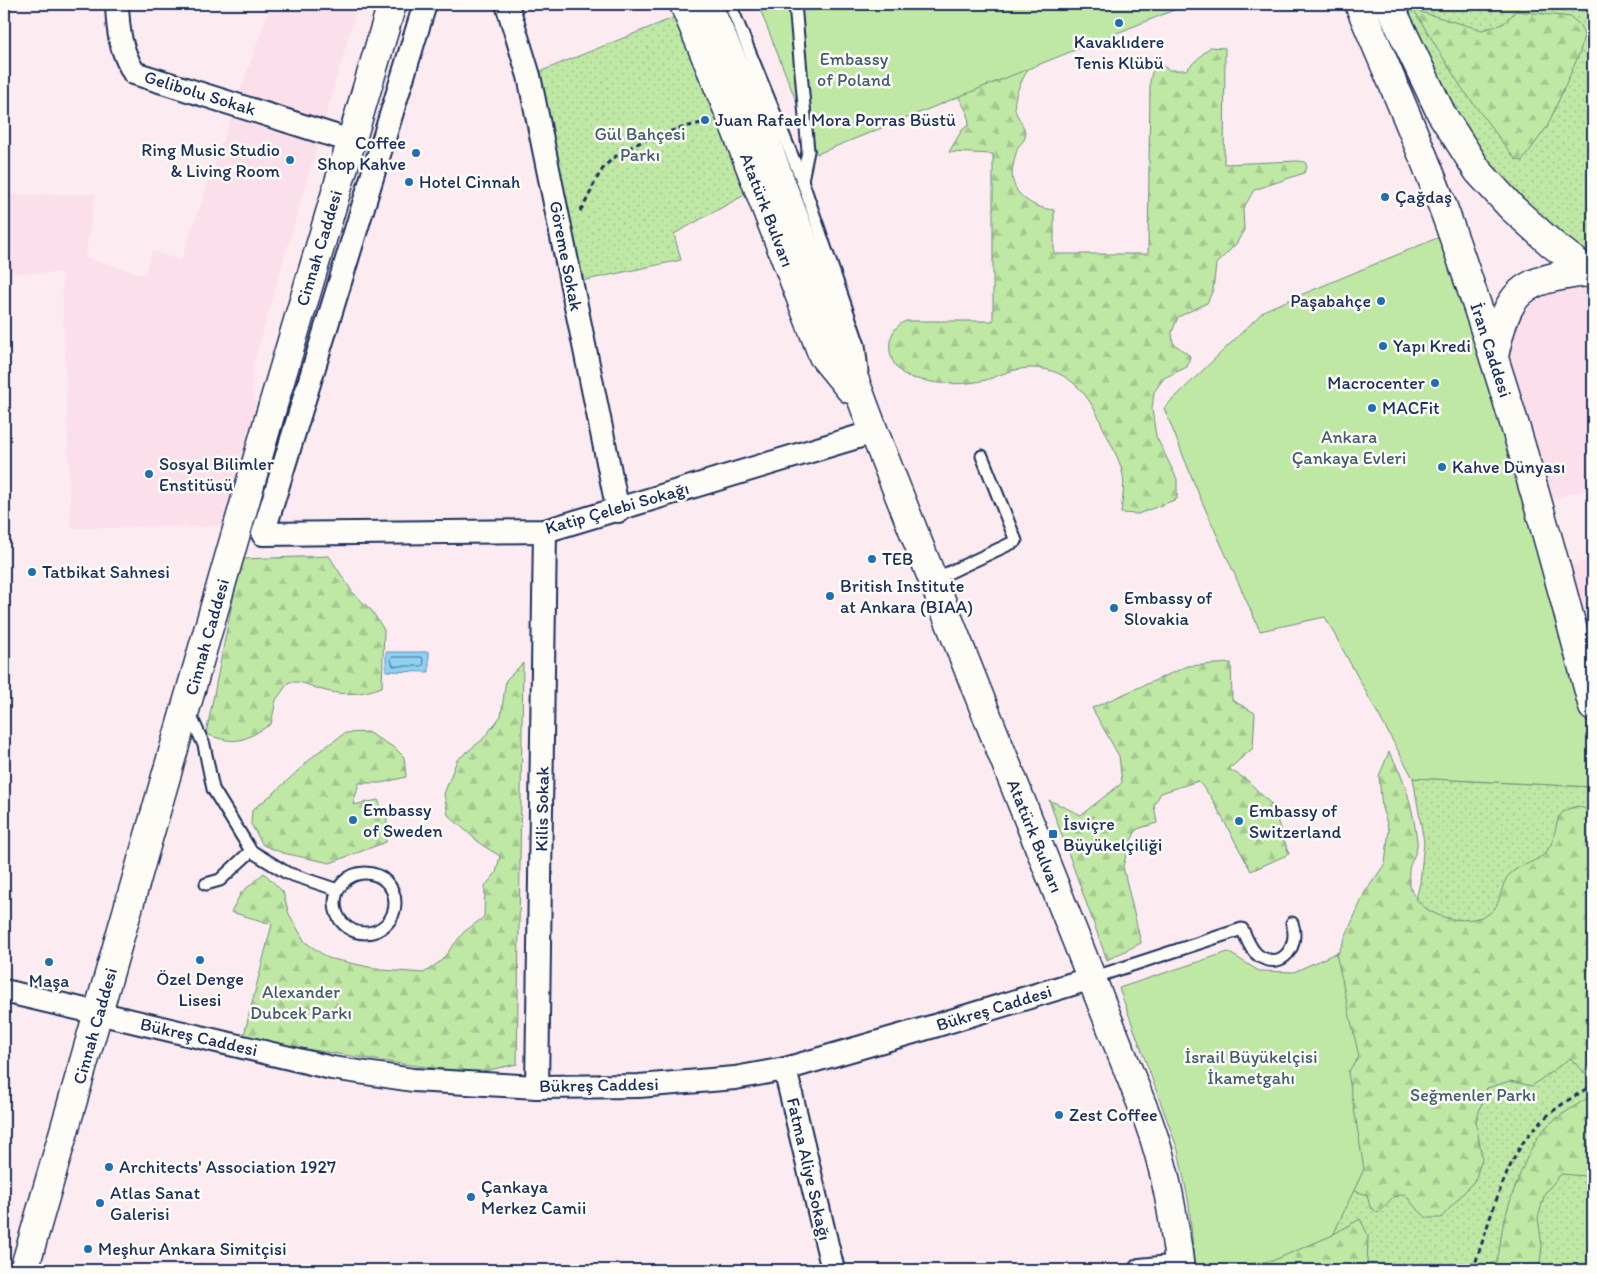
<svg xmlns="http://www.w3.org/2000/svg" width="1597" height="1274" viewBox="0 0 1597 1274" font-family="Itim,sans-serif">
	<defs>
		<pattern id="grass-dots" width="8" height="8" patternUnits="userSpaceOnUse" patternTransform="scale(1.25)"><rect width="8" height="8" fill="#bfe8a4"/><path d="M2 2h.1M6 6h.1" fill="none" stroke="#a4c790" stroke-width="1.8" stroke-linecap="round"/></pattern>
		<pattern id="forest-firs" width="22" height="20" patternUnits="userSpaceOnUse" patternTransform="scale(1.25)"><rect width="22" height="20" fill="#bfe8a4"/><path d="M5 1l3.5 6h-7zM16 11l3.5 6h-7z" fill="#a4c790"/></pattern>
	</defs>
	<rect width="100%" height="100%" fill="#fcebf0"/>
	<filter id="ink" filterUnits="userSpaceOnUse"><feTurbulence type="fractalNoise" baseFrequency=".02" numOctaves="2"/><feDisplacementMap in="SourceGraphic" scale="10" xChannelSelector="R" yChannelSelector="G"/><feConvolveMatrix kernelMatrix="1 2 1 2 8 2 1 2 1" color-interpolation-filters="sRGB"/></filter>
	<g filter="url(#ink)">
		<g fill="#fbdfeb">
			<path d="M 271,4 L 358,4 L 253,365 L 252,389 L 257,407 L 229,526 L 71,528 L 62,273 L 4,273 L 4,195 L 95,194 L 85,258 L 144,275 L 152,251 L 181,261 Z"/>
			<path d="M 1593,275 L 1593,488 L 1539,502 L 1501,324 L 1512,299 Z"/>
			<path d="M 1593,559 L 1593,630 L 1575,634 L 1557,568 Z"/>
		</g>
		<g fill="url(#grass-dots)" stroke="#6d8c81">
			<path d="M 1389,4 L 1458,4 L 1475,9 L 1483,9 L 1497,4 L 1593,4 L 1593,275 L 1512,208 Z"/>
			<path d="M 688,12 L 759,187 L 674,234 L 681,260 L 572,283 L 529,76 Z"/>
			<path d="M 1413,778 L 1593,787 L 1593,1270 L 1195,1270 L 1272,1261 L 1359,1057 L 1336,953 L 1361,945 L 1411,919 L 1420,883 L 1424,842 Z"/>
		</g>
		<g fill="url(#forest-firs)" stroke="#6d8c81">
			<path d="M 1414,10 L 1482,30 L 1503,24 L 1516,11 L 1571,17 L 1580,25 L 1584,35 L 1580,52 L 1547,127 L 1522,161 L 1515,159 L 1461,87 Z"/>
			<path d="M 1041,47 C 1033,62 1011,93 1015,109 C 1017,119 1027,127 1025,138 C 1024,141 1020,144 1018,147 C 1016,153 1014,160 1013,166 C 1007,192 1031,208 1054,210 L 1054,254 L 1148,254 L 1150,83 L 1152,72 L 1161,65 L 1169,70 L 1186,70 L 1210,47 L 1225,48 L 1224,164 L 1298,161 L 1305,162 L 1307,167 L 1304,173 L 1254,190 L 1243,209 L 1244,230 L 1236,244 L 1216,264 L 1213,290 L 1207,303 L 1178,317 L 1172,332 L 1173,343 L 1190,356 L 1187,367 L 1164,378 L 1154,392 L 1152,409 L 1156,436 L 1177,479 L 1177,499 L 1138,514 L 1121,513 C 1122,501 1125,487 1123,475 C 1120,459 1109,441 1102,425 C 1087,388 1059,360 1015,370 C 1005,372 996,377 986,380 C 965,385 942,385 922,380 C 917,379 911,378 907,376 C 885,365 883,330 906,321 L 993,321 L 993,154 L 949,152 L 962,130 L 969,125 L 968,114 L 944,70 Z"/>
			<path d="M 329,556 L 353,593 L 372,611 L 384,630 L 382,687 C 361,695 341,696 319,689 C 308,685 301,681 289,682 L 276,700 L 271,724 C 243,741 238,746 206,734 L 241,559 Z"/>
			<path d="M 523,663 L 517,1064 L 474,1073 L 395,1063 L 243,1039 L 272,924 L 231,912 L 241,893 L 264,873 L 283,892 L 289,914 L 305,942 L 328,958 L 382,970 L 424,973 L 441,961 L 464,932 L 484,917 L 485,886 L 496,873 L 500,856 L 482,845 L 448,815 L 444,794 L 457,760 L 482,740 L 501,716 L 506,680 Z"/>
			<path d="M 1231,663 L 1232,700 L 1255,713 L 1253,748 L 1229,769 L 1247,780 L 1272,805 L 1289,854 L 1251,871 L 1211,797 L 1198,781 L 1161,793 L 1154,805 L 1157,823 L 1137,829 L 1128,846 L 1123,867 L 1141,943 L 1107,960 L 1049,800 L 1081,815 L 1122,783 L 1119,756 L 1092,708 L 1188,666 Z"/>
			<path d="M 367,732 L 395,748 L 404,757 L 406,777 L 381,783 L 359,783 L 353,805 L 378,800 L 387,818 L 386,842 L 330,863 L 283,853 L 263,845 L 251,824 L 252,810 L 275,792 L 317,753 L 345,733 Z"/>
			<path d="M 1389,752 C 1406,780 1413,809 1417,841 C 1419,851 1410,861 1409,870 C 1404,910 1451,927 1482,917 C 1504,910 1498,887 1509,875 C 1520,863 1537,864 1547,851 C 1562,830 1548,812 1578,806 L 1588,810 L 1593,818 L 1593,1073 L 1588,1076 L 1570,1058 L 1532,1086 L 1510,1081 L 1487,1088 L 1476,1121 L 1482,1159 L 1475,1180 L 1441,1218 L 1427,1218 L 1415,1207 L 1405,1194 L 1393,1197 L 1378,1213 L 1370,1207 L 1367,1195 L 1342,1187 L 1331,970 L 1365,892 L 1385,864 L 1389,830 L 1382,808 L 1379,776 Z"/>
			<path d="M 1593,1094 L 1593,1196 L 1585,1176 L 1561,1174 L 1545,1193 L 1538,1218 L 1542,1246 L 1539,1270 L 1492,1270 C 1502,1254 1499,1239 1504,1222 C 1510,1199 1529,1143 1546,1127 C 1559,1115 1578,1105 1593,1094 Z"/>
			<path d="M 1360,1219 L 1368,1235 L 1367,1270 L 1201,1270 L 1201,1259 L 1332,1235 Z"/>
		</g>
		<g fill="#bfe8a4" stroke="#6d8c81">
			<path d="M 758,4 L 1189,4 L 817,154 Z"/>
			<path d="M 1442,236 L 1488,369 L 1566,637 L 1593,747 L 1593,787 L 1413,778 L 1325,617 L 1260,631 L 1199,495 L 1164,408 L 1265,310 Z"/>
			<path d="M 1228,952 L 1259,971 L 1294,972 L 1336,953 L 1359,1057 L 1348,1072 L 1364,1169 L 1333,1235 L 1272,1261 L 1195,1270 L 1189,1204 L 1178,1150 L 1119,988 Z"/>
		</g>
		<path fill="#8ed1f0" stroke="#6090b6" d="M 386,652 L 429,652 L 429,672 L 386,671 Z"/>
		<g fill="none" stroke-linecap="round" stroke-linejoin="round">
			<path stroke="#497098" stroke-width="1" d="M 393,657 L 422,657 L 424,664 L 422,666 L 393,666 L 391,659 Z"/>
			<g stroke="#1b2f5e" stroke-width="15">
				<g id="lane">
					<path d="M 730,4 L 802,180 L 859,345 L 862,371"/>
					<path d="M 795,4 L 808,151 L 802,180"/>
					<path d="M 933,580 L 1016,541 L 982,456"/>
					<path d="M 189,712 L 204,745 L 213,789 L 251,851 L 287,873 L 338,890"/>
					<circle cx="365" cy="903" r="30"/>
					<path d="M 206,884 L 220,880 L 251,851"/>
					<path d="M 1092,978 L 1242,929 C 1247,938 1250,950 1259,956 C 1283,971 1300,945 1292,923"/>
				</g>
			</g>
			<g stroke="#1b2f5e" stroke-width="26">
				<g id="street">
					<path d="M 117,4 C 118,31 120,49 134,73 L 335,136"/>
					<path d="M 425,4 L 263,534 L 545,531 L 874,432"/>
					<path d="M 507,4 L 529,76 L 618,511"/>
					<path d="M 4,991 L 332,1068 L 413,1080 L 537,1087 L 639,1086 L 735,1078 L 785,1069 L 931,1027 L 1092,978"/>
					<path d="M 785,1069 L 833,1270"/>
					<path d="M 537,1087 L 545,531"/>
					<path d="M 1140,1270 L 1180,1266"/>
				</g>
			</g>
			<g stroke="#1b2f5e" stroke-width="31">
				<g id="secondary">
					<path d="M 1359,4 C 1389,76 1422,148 1448,221 C 1505,381 1551,543 1593,707"/>
					<path d="M 1389,4 L 1441,113 L 1478,171 L 1512,208 L 1552,244 L 1593,275"/>
					<path d="M 1494,356 C 1508,290 1520,280 1587,272"/>
				</g>
			</g>
			<g stroke="#1b2f5e" stroke-width="31">
				<g id="primary">
					<path d="M 684,4 L 731,117 L 823,356 L 850,389"/>
					<path d="M 707,4 L 752,105 L 874,432 L 1148,1120 C 1166,1169 1174,1218 1180,1270"/>
					<path d="M 24,1270 L 270,415 L 392,4"/>
				</g>
			</g>
			<g stroke="#1b2f5e" stroke-width="3" stroke-dasharray="5 4" stroke-linecap="butt">
				<path d="M 580,211 C 589,199 593,183 602,170 C 621,143 675,129 706,122"/>
				<path d="M 1473,1270 C 1486,1232 1500,1180 1521,1146 C 1537,1119 1567,1100 1593,1085"/>
			</g>
			<use href="#lane" stroke="#fdfcf7" stroke-width="11"/>
			<use href="#street" stroke="#fdfcf7" stroke-width="22"/>
			<use href="#secondary" stroke="#fdfcf7" stroke-width="28"/>
			<use href="#primary" stroke="#fdfcf7" stroke-width="28"/>
		</g>
	</g>
	<g fill="#1f6fb2" stroke="#fdfcf7" stroke-width="2">
		<circle cx="1119" cy="23" r="5"/>
		<circle cx="705" cy="120" r="5"/>
		<circle cx="416" cy="153" r="5"/>
		<circle cx="290" cy="160" r="5"/>
		<circle cx="409" cy="182" r="5"/>
		<circle cx="1385" cy="197" r="5"/>
		<circle cx="1381" cy="301" r="5"/>
		<circle cx="1383" cy="346" r="5"/>
		<circle cx="1435" cy="383" r="5"/>
		<circle cx="1372" cy="408" r="5"/>
		<circle cx="1442" cy="467" r="5"/>
		<circle cx="149" cy="474" r="5"/>
		<circle cx="872" cy="559" r="5"/>
		<circle cx="32" cy="572" r="5"/>
		<circle cx="830" cy="596" r="5"/>
		<circle cx="1114" cy="608" r="5"/>
		<circle cx="353" cy="820" r="5"/>
		<circle cx="1239" cy="821" r="5"/>
		<rect x="1048" y="829" width="10" height="10" rx="2.5"/>
		<circle cx="200" cy="960" r="5"/>
		<circle cx="49" cy="962" r="5"/>
		<circle cx="1059" cy="1115" r="5"/>
		<circle cx="109" cy="1167" r="5"/>
		<circle cx="471" cy="1197" r="5"/>
		<circle cx="100" cy="1203" r="5"/>
		<circle cx="88" cy="1249" r="5"/>
	</g>
	<g text-anchor="middle" dominant-baseline="central" stroke-width="5" stroke-linejoin="round" paint-order="stroke">
		<g font-size="18" fill="#1b2f5e" stroke="#fdfcf7" text-anchor="start">
			<text x="1119" y="42" text-anchor="middle">Kavaklıdere<tspan x="1119" dy="21">Tenis Klübü</tspan></text>
			<text x="715" y="120">Juan Rafael Mora Porras Büstü</text>
			<text x="406" y="143" text-anchor="end">Coffee<tspan x="406" dy="21">Shop Kahve</tspan></text>
			<text x="280" y="150" text-anchor="end">Ring Music Studio<tspan x="280" dy="21">&amp; Living Room</tspan></text>
			<text x="419" y="182">Hotel Cinnah</text>
			<text x="1395" y="197">Çağdaş</text>
			<text x="1371" y="301" text-anchor="end">Paşabahçe</text>
			<text x="1393" y="346">Yapı Kredi</text>
			<text x="1425" y="383" text-anchor="end">Macrocenter</text>
			<text x="1382" y="408">MACFit</text>
			<text x="159" y="464">Sosyal Bilimler<tspan x="159" dy="21">Enstitüsü</tspan></text>
			<text x="1452" y="467">Kahve Dünyası</text>
			<text x="882" y="559">TEB</text>
			<text x="42" y="572">Tatbikat Sahnesi</text>
			<text x="840" y="586">British Institute<tspan x="840" dy="21">at Ankara (BIAA)</tspan></text>
			<text x="1124" y="598">Embassy of<tspan x="1124" dy="21">Slovakia</tspan></text>
			<text x="363" y="810">Embassy<tspan x="363" dy="21">of Sweden</tspan></text>
			<text x="1249" y="811">Embassy of<tspan x="1249" dy="21">Switzerland</tspan></text>
			<text x="1063" y="824">İsviçre<tspan x="1063" dy="21">Büyükelçiliği</tspan></text>
			<text x="200" y="979" text-anchor="middle">Özel Denge<tspan x="200" dy="21">Lisesi</tspan></text>
			<text x="49" y="981" text-anchor="middle">Maşa</text>
			<text x="1069" y="1115">Zest Coffee</text>
			<text x="119" y="1167">Architects' Association 1927</text>
			<text x="481" y="1187">Çankaya<tspan x="481" dy="21">Merkez Camii</tspan></text>
			<text x="110" y="1193">Atlas Sanat<tspan x="110" dy="21">Galerisi</tspan></text>
			<text x="98" y="1249">Meşhur Ankara Simitçisi</text>
		</g>
		<g font-size="18" fill="#445d70" stroke="#fdfcf7">
			<text x="854" y="59">Embassy<tspan x="854" dy="21">of Poland</tspan></text>
			<text x="640" y="134">Gül Bahçesi<tspan x="640" dy="21">Parkı</tspan></text>
			<text x="1349" y="437">Ankara<tspan x="1349" dy="21">Çankaya Evleri</tspan></text>
			<text x="301" y="992">Alexander<tspan x="301" dy="21">Dubcek Parkı</tspan></text>
			<text x="1251" y="1057">İsrail Büyükelçisi<tspan x="1251" dy="21">İkametgahı</tspan></text>
			<text x="1473" y="1095">Seğmenler Parkı</text>
		</g>
		<g font-size="18" fill="#1b2f5e" stroke="#fdfcf7">
			<text transform="translate(200 93) rotate(17)">Gelibolu Sokak</text>
			<text transform="translate(767 210) rotate(69)">Atatürk Bulvarı</text>
			<text transform="translate(319 248) rotate(-73)">Cinnah Caddesi</text>
			<text transform="translate(566 256) rotate(79)">Göreme Sokak</text>
			<text transform="translate(1491 350) rotate(72)">İran Caddesi</text>
			<text transform="translate(617 508) rotate(-16)">Katip Çelebi Sokağı</text>
			<text transform="translate(207 637) rotate(-74)">Cinnah Caddesi</text>
			<text transform="translate(542 809) rotate(-89)">Kilis Sokak</text>
			<text transform="translate(1035 836) rotate(68)">Atatürk Bulvarı</text>
			<text transform="translate(994 1008) rotate(-17)">Bükreş Caddesi</text>
			<text transform="translate(95 1026) rotate(-74)">Cinnah Caddesi</text>
			<text transform="translate(199 1037) rotate(13)">Bükreş Caddesi</text>
			<text transform="translate(599 1085) rotate(-1)">Bükreş Caddesi</text>
			<text transform="translate(809 1169) rotate(77)">Fatma Aliye Sokağı</text>
		</g>
	</g>
	<rect width="1597" height="1274" fill="none" stroke="#fdfcf7" stroke-width="20"/>
	<rect x="10" y="10" width="1577" height="1254" fill="none" stroke="#1b2f5e" stroke-width="2" filter="url(#ink)"/>
</svg>
